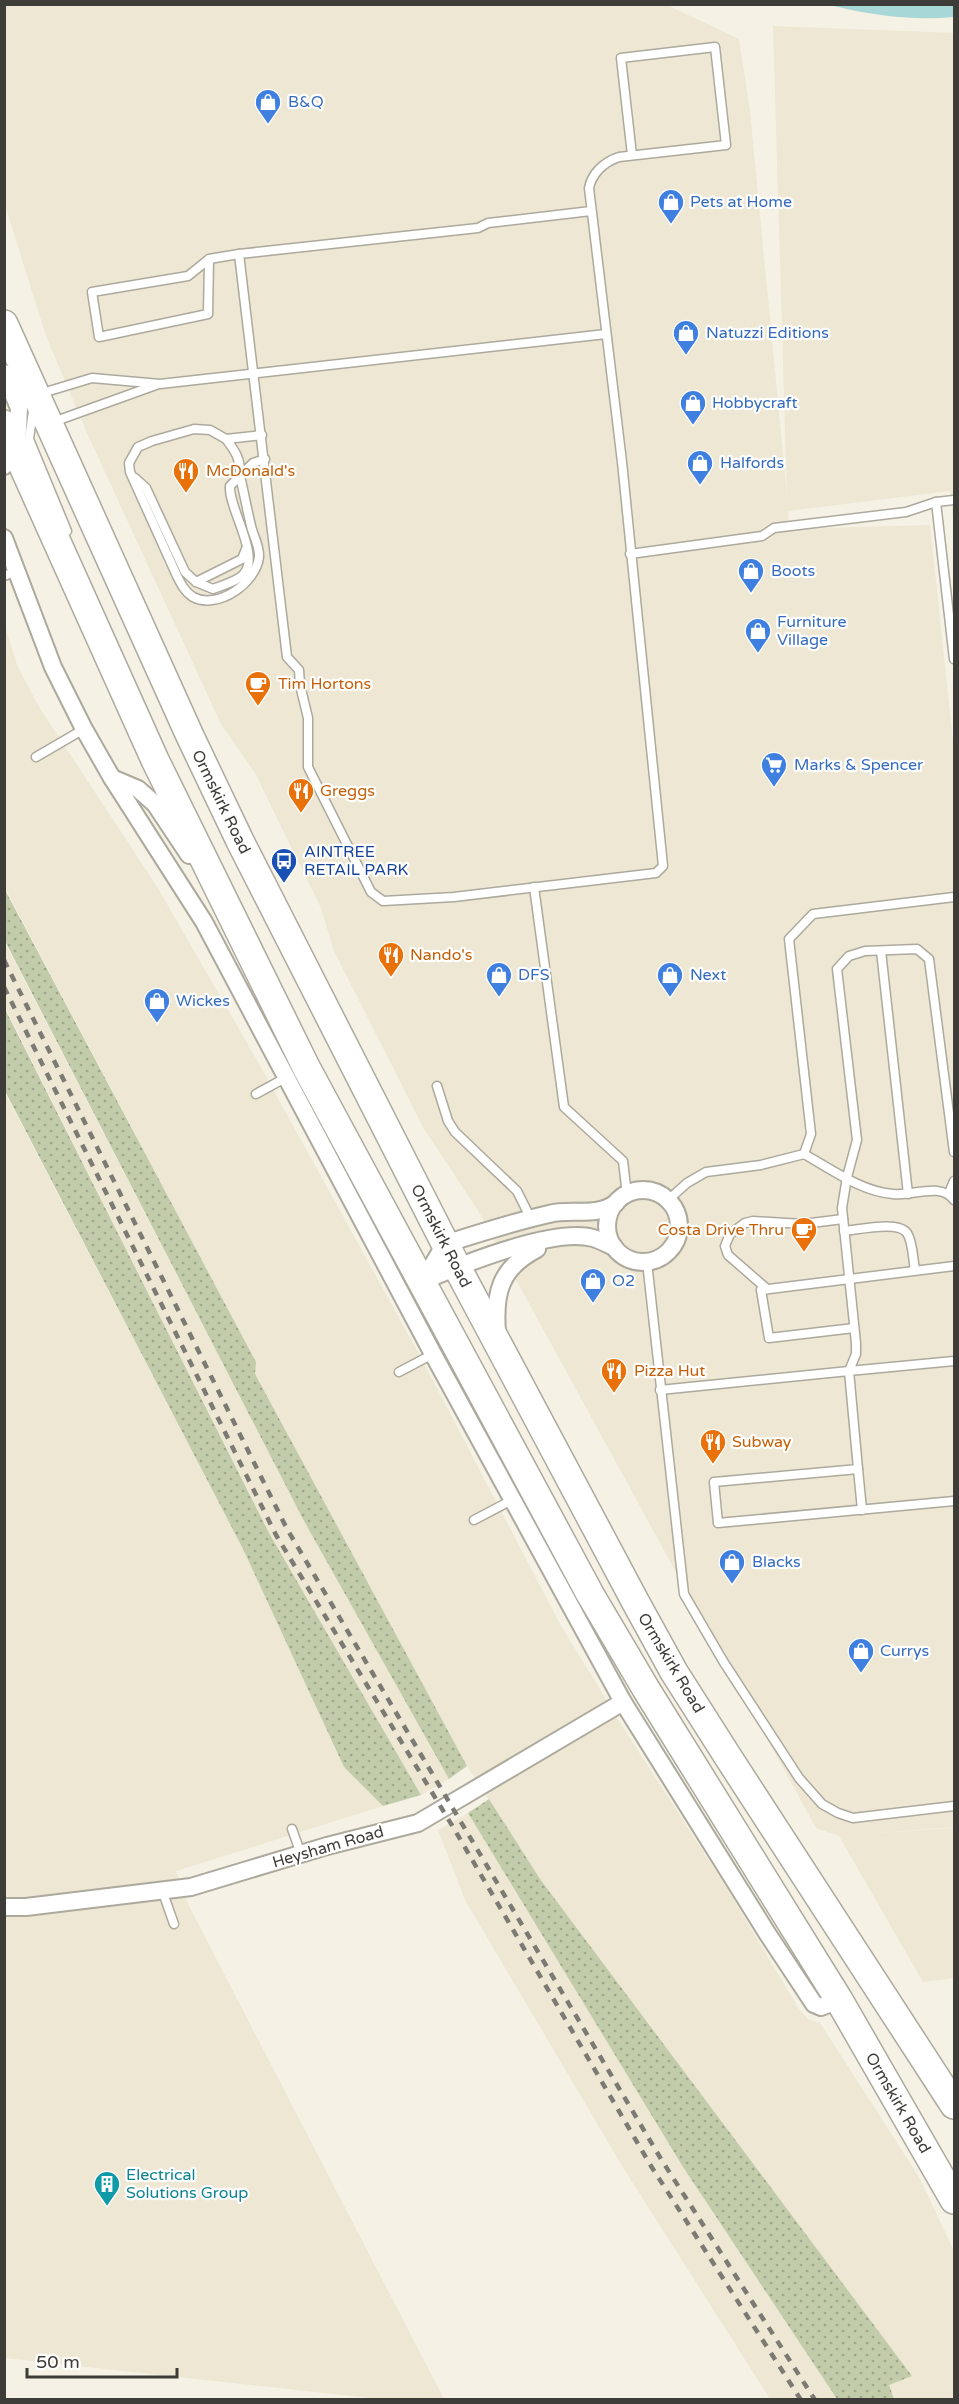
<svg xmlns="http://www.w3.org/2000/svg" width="959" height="2404" viewBox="0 0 959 2404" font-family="'Varela Round',sans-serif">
	<defs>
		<pattern id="grass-dots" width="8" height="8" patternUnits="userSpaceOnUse" patternTransform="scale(1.5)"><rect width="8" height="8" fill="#c2ccaa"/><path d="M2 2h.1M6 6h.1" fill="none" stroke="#9fa78b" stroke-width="1.8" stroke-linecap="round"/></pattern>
	</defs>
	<rect width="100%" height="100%" fill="#f5f1e4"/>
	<g fill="#ede7d3">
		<path d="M 665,4 L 739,39 L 750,111 L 787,496 L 773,26 L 954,33 L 954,529 L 950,491 L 788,511 L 789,529 L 930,525 L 954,751 L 954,1827 L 865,1834 L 954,1828 L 954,1978 L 923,1982 L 839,1836 L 816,1828 L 479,1212 L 424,1129 L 334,951 L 321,908 L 255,773 L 221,724 L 87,433 L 46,336 L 5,205 L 4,5 Z"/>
		<path d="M 4,623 L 17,665 L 39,707 L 156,885 L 258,1062 L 420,1356 L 560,1624 L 626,1732 L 726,1887 L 799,2009 L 808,2019 L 820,2023 L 919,2177 L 954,2251 L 954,2399 L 894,2399 L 888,2385 L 911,2375 L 540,1879 L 467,1766 L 255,1374 L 256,1362 L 5,888 Z"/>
		<path d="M 4,941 L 304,1521 L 449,1779 L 421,1795 L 269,1533 L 5,1007 Z"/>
		<path d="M 4,1091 L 243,1549 L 344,1767 L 383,1806 L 176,1871 L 189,1906 L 444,2399 L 379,2399 L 5,2358 Z"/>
		<path d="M 468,1813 L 683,2167 L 837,2399 L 770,2399 L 624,2169 L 465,1900 L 438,1830 Z"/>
	</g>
	<g fill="url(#grass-dots)">
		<path d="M 4,888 L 256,1362 L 255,1374 L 467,1766 L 449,1779 L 304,1521 L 5,941 Z"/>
		<path d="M 4,1007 L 269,1533 L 421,1795 L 383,1806 L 344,1767 L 243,1549 L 5,1091 Z"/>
		<path d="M 489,1799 L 540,1879 L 912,2376 L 889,2385 L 894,2399 L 837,2399 L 683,2167 L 468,1813 Z"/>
	</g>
	<path fill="#a7d7d6" d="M 829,5 L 954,5 L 954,17 C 911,21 871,15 829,5 Z"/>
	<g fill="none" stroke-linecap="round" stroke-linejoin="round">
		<g stroke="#ada99d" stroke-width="11">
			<g id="service">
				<path d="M 591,211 L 488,223 L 478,228 L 239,254 L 287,657 L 299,670 L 300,685 L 308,718 L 308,767 L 371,892 L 383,901 L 454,897 L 656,873 L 663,866 L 622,462 L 589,188 C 592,173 604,162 619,157 L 726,145 L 715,47 L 621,58 L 632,155"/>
				<path d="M 209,259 L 208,314 L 99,337 L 92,292 L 188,276 L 209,259 L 239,254"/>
				<path d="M 39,394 L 92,378 L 160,384 L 606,334"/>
				<path d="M 33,411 L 29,439 L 67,531"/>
				<path d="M 53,422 L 156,385"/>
				<path d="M 262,435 L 226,439 L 210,430 L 194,429 L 152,441 L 138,447 L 129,463 L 130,472 L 177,576 C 181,584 185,592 193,597 C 218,610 256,583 259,557 C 260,547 253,535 251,526 C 247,509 244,493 240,476 L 253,463 L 265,459"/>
				<path d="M 135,478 L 146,488 L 185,572 L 196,582 L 213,589 C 221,586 231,583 239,578 C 266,562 228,510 230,486 L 240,476 C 241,460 236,452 226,439"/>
				<path d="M 936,502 L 954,659"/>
				<path d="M 630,554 L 762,536 L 774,528 L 906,512 L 936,502 L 954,500"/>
				<path d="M 4,576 L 17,571"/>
				<path d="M 196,582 L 242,559 L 246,549"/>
				<path d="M 36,757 L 84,729"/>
				<path d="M 534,887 L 564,1107 L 623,1161 L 627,1195"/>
				<path d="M 881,951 L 908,1194"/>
				<path d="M 437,1086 L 448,1121 L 455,1132 L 517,1191 L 531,1219"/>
				<path d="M 256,1094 L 287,1077"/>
				<path d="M 954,1152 L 929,959 L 917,949 L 865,951 L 849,956 L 837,969 L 857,1140 L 847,1177 L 842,1208 L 856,1343 L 856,1354 L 849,1371 L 954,1361"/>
				<path d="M 804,1154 C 831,1169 862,1192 893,1194 C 913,1196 941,1182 954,1200"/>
				<path d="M 949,1193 L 954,1181"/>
				<path d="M 668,1200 L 687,1183 L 706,1172 L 761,1165 L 804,1154 L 811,1134 L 789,939 L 813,914 L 954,897"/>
				<path d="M 844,1231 C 858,1230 898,1220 907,1233 C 913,1242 913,1260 915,1270"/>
				<path d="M 647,1262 L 684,1594 L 723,1661 L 799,1778 L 822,1804 L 838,1813 L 853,1818 L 954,1806"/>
				<path d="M 767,1289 L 728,1255 L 725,1246 L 730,1234 L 745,1223 L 753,1221 L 803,1224 L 843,1219"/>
				<path d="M 854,1328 L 769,1338 L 761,1290 L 954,1266"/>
				<path d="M 399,1372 L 433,1354"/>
				<path d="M 660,1390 L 849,1371 L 858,1469 L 714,1482 L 718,1523 L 954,1501"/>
				<path d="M 858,1469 L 862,1510"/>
				<path d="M 474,1520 L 512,1500"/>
				<path d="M 292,1829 L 301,1854"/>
				<path d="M 162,1890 L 174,1924"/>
			</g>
		</g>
		<g stroke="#ada99d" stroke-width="20">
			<g id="minor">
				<path d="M 4,373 L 19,408 L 17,449 L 4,466"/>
				<path d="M 4,538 L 53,667 L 84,729 L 112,778 L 204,922 L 433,1354 L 623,1702 L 767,1933 L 814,2004 L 821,2007 L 839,2000"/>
				<path d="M 112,778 L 138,789 L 155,804 L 189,855"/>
				<circle cx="643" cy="1226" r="36"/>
				<path d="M 423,1281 L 445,1244 C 479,1233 514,1222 549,1214 C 572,1208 595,1218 616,1203"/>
				<path d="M 423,1281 C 461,1265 554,1227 593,1238 C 600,1240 607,1244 614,1247"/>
				<path d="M 497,1332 C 494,1293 500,1268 537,1249"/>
				<path d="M 4,1907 L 26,1907 L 191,1887 L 327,1846 L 418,1823 L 623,1702"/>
			</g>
		</g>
		<g stroke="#ada99d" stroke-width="30">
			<g id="trunk">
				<path d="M 4,324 L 190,736 L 240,841 L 457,1267 L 635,1601 L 674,1672 L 730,1760 L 954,2105"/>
				<path d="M 4,424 L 155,760 L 306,1067 L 590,1594 L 646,1689 L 839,2000 L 954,2200"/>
			</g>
		</g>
		<use href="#service" stroke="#fff" stroke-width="8"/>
		<use href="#minor" stroke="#fff" stroke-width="16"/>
		<use href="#trunk" stroke="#fff" stroke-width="27"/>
		<g stroke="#7c7a73" stroke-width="4.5" stroke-dasharray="8 8" stroke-linecap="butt">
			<path d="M 4,960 L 287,1529 L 661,2159 L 815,2400"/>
			<path d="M 4,987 L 276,1535 L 453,1827 L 651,2166 L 801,2400"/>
		</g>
	</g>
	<defs>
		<g id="shop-pin" transform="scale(1.35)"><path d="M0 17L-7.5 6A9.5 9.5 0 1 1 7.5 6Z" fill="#3f7fe0" stroke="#fff"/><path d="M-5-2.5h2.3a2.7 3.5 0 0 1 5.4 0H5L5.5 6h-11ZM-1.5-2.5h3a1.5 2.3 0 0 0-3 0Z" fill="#fff"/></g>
		<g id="restaurant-pin" transform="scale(1.35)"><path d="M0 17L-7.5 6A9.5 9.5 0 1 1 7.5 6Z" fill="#e8710a" stroke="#fff"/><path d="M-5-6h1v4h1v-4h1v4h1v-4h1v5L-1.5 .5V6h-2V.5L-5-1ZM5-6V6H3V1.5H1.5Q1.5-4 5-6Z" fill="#fff"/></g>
		<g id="cafe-pin" transform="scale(1.35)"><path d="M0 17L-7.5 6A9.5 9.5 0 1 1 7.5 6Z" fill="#e8710a" stroke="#fff"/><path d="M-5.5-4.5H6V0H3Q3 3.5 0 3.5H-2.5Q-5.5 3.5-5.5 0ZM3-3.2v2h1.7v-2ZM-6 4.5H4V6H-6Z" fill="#fff"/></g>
		<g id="supermarket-pin" transform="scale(1.35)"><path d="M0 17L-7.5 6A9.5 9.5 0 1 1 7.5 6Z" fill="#3f7fe0" stroke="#fff"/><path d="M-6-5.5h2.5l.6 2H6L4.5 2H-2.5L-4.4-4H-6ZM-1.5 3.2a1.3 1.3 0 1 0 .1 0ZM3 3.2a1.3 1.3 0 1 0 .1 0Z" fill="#fff"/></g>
		<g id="bus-pin" transform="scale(1.35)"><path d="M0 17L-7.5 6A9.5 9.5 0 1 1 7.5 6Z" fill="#1a4fb4" stroke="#fff"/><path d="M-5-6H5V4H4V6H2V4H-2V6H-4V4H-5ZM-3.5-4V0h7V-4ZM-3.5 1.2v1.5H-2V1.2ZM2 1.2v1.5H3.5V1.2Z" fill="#fff"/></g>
		<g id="building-pin" transform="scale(1.35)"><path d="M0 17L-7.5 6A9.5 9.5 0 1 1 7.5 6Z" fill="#0f9aa8" stroke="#fff"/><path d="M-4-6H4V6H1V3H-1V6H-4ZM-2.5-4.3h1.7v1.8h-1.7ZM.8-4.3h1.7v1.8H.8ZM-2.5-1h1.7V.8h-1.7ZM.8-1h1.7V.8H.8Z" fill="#fff"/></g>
	</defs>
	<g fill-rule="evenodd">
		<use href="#shop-pin" x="268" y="102"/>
		<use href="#shop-pin" x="671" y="202"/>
		<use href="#shop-pin" x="686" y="333"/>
		<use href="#shop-pin" x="693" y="403"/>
		<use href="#shop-pin" x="700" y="463"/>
		<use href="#restaurant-pin" x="186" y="471"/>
		<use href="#shop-pin" x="751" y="571"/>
		<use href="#shop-pin" x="758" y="631"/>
		<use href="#cafe-pin" x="258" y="684"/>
		<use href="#supermarket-pin" x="774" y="765"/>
		<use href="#restaurant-pin" x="301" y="791"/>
		<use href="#bus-pin" x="284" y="861"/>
		<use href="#restaurant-pin" x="391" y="955"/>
		<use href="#shop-pin" x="499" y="975"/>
		<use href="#shop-pin" x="670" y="975"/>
		<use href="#shop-pin" x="157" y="1001"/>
		<use href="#cafe-pin" x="804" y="1230"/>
		<use href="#shop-pin" x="593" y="1281"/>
		<use href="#restaurant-pin" x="614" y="1371"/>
		<use href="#restaurant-pin" x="713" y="1442"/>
		<use href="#shop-pin" x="732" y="1562"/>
		<use href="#shop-pin" x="861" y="1651"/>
		<use href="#building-pin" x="107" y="2184"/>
	</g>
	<g text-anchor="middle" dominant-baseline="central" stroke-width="4.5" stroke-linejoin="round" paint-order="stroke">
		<g font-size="16" fill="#366cbe" stroke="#fff" text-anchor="start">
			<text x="288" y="102">B&amp;Q</text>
			<text x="690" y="202">Pets at Home</text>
			<text x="706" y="333">Natuzzi Editions</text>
			<text x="712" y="403">Hobbycraft</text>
			<text x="720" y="463">Halfords</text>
			<text x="771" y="571">Boots</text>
			<text x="777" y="622">Furniture<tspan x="777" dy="18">Village</tspan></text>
			<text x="794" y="765">Marks &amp; Spencer</text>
			<text x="518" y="975">DFS</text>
			<text x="690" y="975">Next</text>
			<text x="176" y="1001">Wickes</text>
			<text x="612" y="1281">O2</text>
			<text x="752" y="1562">Blacks</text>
			<text x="880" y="1651">Currys</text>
		</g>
		<g font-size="16" fill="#c56008" stroke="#fff" text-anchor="start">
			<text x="206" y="471">McDonald's</text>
			<text x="278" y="684">Tim Hortons</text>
			<text x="320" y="791">Greggs</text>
			<text x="410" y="955">Nando's</text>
			<text x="784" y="1230" text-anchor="end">Costa Drive Thru</text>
			<text x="634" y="1371">Pizza Hut</text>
			<text x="732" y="1442">Subway</text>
		</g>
		<g font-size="16" fill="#3e3c38" stroke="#fff">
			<text transform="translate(221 802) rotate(64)">Ormskirk Road</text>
			<text transform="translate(441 1236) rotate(63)">Ormskirk Road</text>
			<text transform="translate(671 1663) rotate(59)">Ormskirk Road</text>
			<text transform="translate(328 1847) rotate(-16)">Heysham Road</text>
			<text transform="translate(898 2103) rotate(60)">Ormskirk Road</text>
		</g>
		<g font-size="16" fill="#164399" stroke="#fff" text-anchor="start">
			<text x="304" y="852">AINTREE<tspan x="304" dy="18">RETAIL PARK</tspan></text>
		</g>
		<g font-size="16" fill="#0d838f" stroke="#fff" text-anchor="start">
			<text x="126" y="2175">Electrical<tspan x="126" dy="18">Solutions Group</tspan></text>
		</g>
	</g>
	<rect width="959" height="2404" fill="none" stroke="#3e3c38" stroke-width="12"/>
	<path d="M27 2368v9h150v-9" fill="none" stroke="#3e3c38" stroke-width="3"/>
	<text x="36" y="2368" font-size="18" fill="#3e3c38" stroke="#ffffff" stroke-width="4.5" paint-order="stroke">50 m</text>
</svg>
